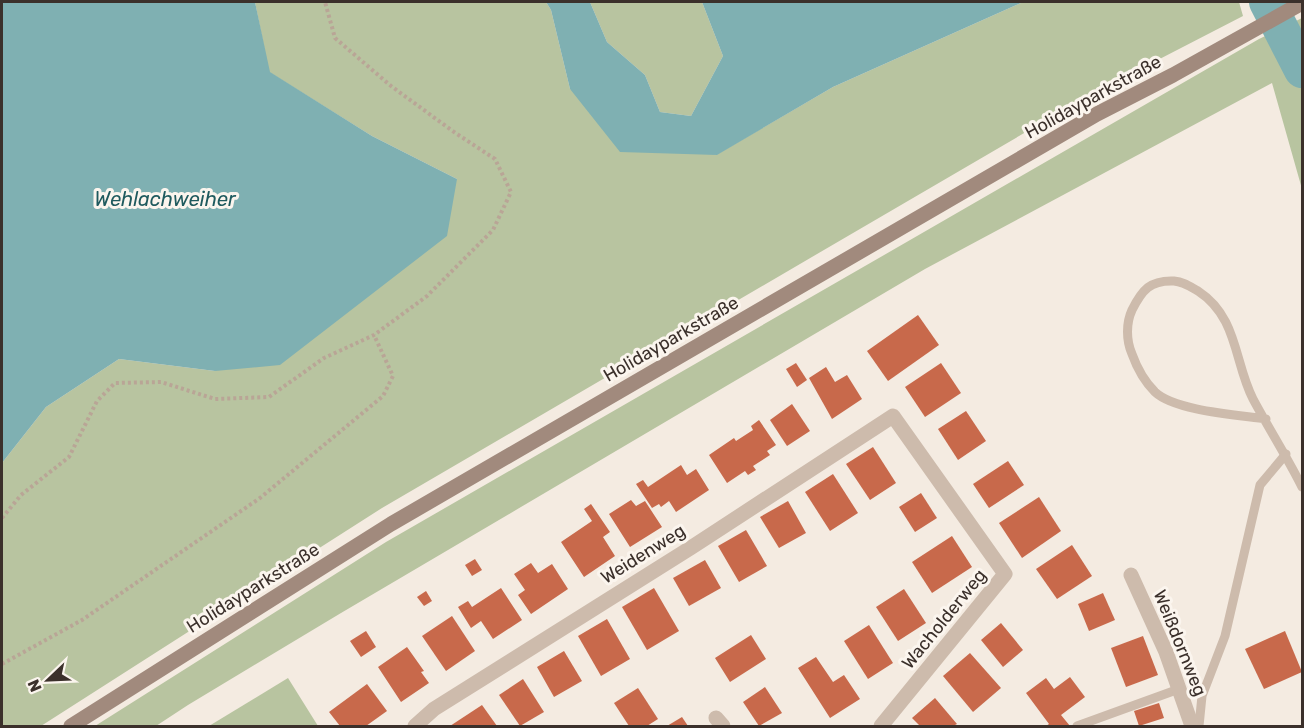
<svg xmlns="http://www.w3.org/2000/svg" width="1304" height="728" viewBox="0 0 1304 728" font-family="Rubik,sans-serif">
	<rect width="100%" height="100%" fill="#f4ebe1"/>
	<g fill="#b8c4a0">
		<path d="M 255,2 L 546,2 L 551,10 L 570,89 L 716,155 L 833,87 L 1023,2 L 1239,2 L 1243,16 L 1086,97 L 382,508 L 41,726 L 2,726 L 2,463 L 46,407 L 119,359 L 215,371 L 457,179 L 372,136 L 269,72 Z"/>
		<path d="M 590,2 L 702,2 L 723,56 L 691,116 L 660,112 L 645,75 L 607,42 Z"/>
		<path d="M 1302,18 L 1302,189 L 1272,83 L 925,269 L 341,613 L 188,705 L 156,726 L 95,726 L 386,542 L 1259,39 Z"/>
		<path d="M 288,678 L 318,726 L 209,726 Z"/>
	</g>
	<g fill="#7fb0b2">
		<path d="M 2,2 L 255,2 L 270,72 L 372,136 L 457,179 L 447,236 L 280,365 L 215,371 L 119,359 L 46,407 L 2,463 Z"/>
		<path d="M 546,2 L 590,2 L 607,42 L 645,75 L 660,112 L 691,116 L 723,56 L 702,2 L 1023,2 L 833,87 L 717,155 L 620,152 L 570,89 L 551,10 Z"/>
	</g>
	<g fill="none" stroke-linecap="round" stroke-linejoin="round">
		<path stroke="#7fb0b2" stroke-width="36" d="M 1267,2 L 1302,70"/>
	</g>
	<g fill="#c8694b">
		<path d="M 918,315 L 939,345 L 888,381 L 867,351 Z"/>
		<path d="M 796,363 L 807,380 L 797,387 L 786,369 Z"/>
		<path d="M 941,363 L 961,393 L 925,417 L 905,387 Z"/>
		<path d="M 826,367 L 835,382 L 847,375 L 862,399 L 832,419 L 809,378 Z"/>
		<path d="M 792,404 L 810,431 L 787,446 L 770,420 Z"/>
		<path d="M 966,411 L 986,441 L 958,460 L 938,429 Z"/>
		<path d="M 759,420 L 776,445 L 767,451 L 770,455 L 753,466 L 756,470 L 748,475 L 745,471 L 727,483 L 709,455 L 734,438 L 736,441 L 753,430 L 751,426 Z"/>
		<path d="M 873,447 L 896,483 L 870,500 L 846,464 Z"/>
		<path d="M 1008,461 L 1024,485 L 989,508 L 973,484 Z"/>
		<path d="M 681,465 L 687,475 L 696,469 L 709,490 L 676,512 L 669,501 L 661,507 L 659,504 L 652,508 L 636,484 L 643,480 L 648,487 Z"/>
		<path d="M 833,474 L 858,513 L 830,531 L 805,492 Z"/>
		<path d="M 921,493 L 937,518 L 915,532 L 899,507 Z"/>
		<path d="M 1039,497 L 1061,531 L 1022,558 L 999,523 Z"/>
		<path d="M 631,500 L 636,506 L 645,501 L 662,527 L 630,547 L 609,514 Z"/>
		<path d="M 788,501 L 806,533 L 779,548 L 760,517 Z"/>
		<path d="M 591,504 L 610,532 L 603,537 L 615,556 L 584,577 L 561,542 L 592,521 L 584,509 Z"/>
		<path d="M 746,530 L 767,566 L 739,582 L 718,546 Z"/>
		<path d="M 952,536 L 972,567 L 932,593 L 912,562 Z"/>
		<path d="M 1072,545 L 1092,576 L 1057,599 L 1036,569 Z"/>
		<path d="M 475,559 L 482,570 L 472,576 L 465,565 Z"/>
		<path d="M 705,560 L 721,588 L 689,606 L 673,578 Z"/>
		<path d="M 531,563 L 538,573 L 552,564 L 568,589 L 531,614 L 518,595 L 525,590 L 514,574 Z"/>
		<path d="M 501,588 L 522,620 L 493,639 L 481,621 L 471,628 L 458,607 L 468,601 L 472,607 Z"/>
		<path d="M 654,588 L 679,631 L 647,650 L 622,607 Z"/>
		<path d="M 904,589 L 926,623 L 898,641 L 876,607 Z"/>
		<path d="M 426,591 L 432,601 L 424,606 L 417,597 Z"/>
		<path d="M 1103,593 L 1115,620 L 1089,631 L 1078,604 Z"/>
		<path d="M 452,616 L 475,651 L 446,671 L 422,636 Z"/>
		<path d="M 607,619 L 630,659 L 601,676 L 578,636 Z"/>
		<path d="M 1001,623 L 1023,650 L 1003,667 L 981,640 Z"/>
		<path d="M 869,625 L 893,663 L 868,679 L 844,641 Z"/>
		<path d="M 366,631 L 376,647 L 361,657 L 350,641 Z"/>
		<path d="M 1285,631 L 1302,672 L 1264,689 L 1245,649 Z"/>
		<path d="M 751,635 L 766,659 L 730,682 L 715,658 Z"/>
		<path d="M 1143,636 L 1158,675 L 1126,687 L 1111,648 Z"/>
		<path d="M 407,647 L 424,671 L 421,672 L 429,683 L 401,702 L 378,667 Z"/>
		<path d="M 564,651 L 582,681 L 554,697 L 537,667 Z"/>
		<path d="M 970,653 L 1001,688 L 973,712 L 943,676 Z"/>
		<path d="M 816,657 L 833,682 L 844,675 L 860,699 L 830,718 L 798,668 Z"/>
		<path d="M 1070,677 L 1085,697 L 1061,715 L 1070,726 L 1046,726 L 1049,724 L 1026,693 L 1046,678 L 1054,689 Z"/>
		<path d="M 523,679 L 544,712 L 520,726 L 499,695 Z"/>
		<path d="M 367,684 L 387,711 L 366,726 L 340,726 L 329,712 Z"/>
		<path d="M 765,687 L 782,713 L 759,726 L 743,702 Z"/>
		<path d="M 638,688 L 658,719 L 647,726 L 629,726 L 614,703 Z"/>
		<path d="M 935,698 L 957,724 L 953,726 L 920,726 L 912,718 Z"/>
		<path d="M 1159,703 L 1164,718 L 1139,726 L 1134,711 Z"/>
		<path d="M 482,705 L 497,726 L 450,726 Z"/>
		<path d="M 682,717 L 688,726 L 667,726 Z"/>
	</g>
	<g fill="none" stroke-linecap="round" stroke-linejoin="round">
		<g stroke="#b9a596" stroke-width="4" stroke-dasharray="3 3" stroke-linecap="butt">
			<path d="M 2,518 L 21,495 L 69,457 L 97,401 L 115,383 L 161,382 L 215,399 L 269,397 L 324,358 L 374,335 L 427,296 L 493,230 L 511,192 L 495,159 L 454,132 L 391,86 L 335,38 L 325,2"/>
			<path d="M 2,664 L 82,620 L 260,498 L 383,396 L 393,376 L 374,335"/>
		</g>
		<g stroke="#cdbbac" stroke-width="9">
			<path d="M 1266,419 C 1239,415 1175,411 1155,392 C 1144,381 1137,368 1132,354 C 1126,340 1126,323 1132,310 C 1142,290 1150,280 1174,281 C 1184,282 1189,286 1198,291 C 1238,317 1234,362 1253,399 C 1269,429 1287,457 1302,487"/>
			<path d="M 1077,726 L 1179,689"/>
			<path d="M 1199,726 L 1202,696 L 1225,636 L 1260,485 L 1286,454"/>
		</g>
		<g stroke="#cdbbac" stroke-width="15">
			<path d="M 1131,575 L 1166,652 L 1192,726"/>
			<path d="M 716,718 L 723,726"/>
			<path d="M 415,726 L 434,709 L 692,547 L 893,416 L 1005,574 L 881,726"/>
		</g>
		<path stroke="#a18a7d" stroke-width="15" d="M 71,726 L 391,524 L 1097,114 L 1173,75 L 1302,3"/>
	</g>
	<g text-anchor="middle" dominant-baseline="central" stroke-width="6" stroke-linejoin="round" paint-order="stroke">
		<g font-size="18" fill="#3b302b" stroke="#fbf5ee">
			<text transform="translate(1093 97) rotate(-29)">Holidayparkstraße</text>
			<text transform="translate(671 339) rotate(-30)">Holidayparkstraße</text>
			<text transform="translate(643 554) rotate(-32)">Weidenweg</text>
			<text transform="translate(253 588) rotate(-32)">Holidayparkstraße</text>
			<text transform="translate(944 619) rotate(-51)">Wacholderweg</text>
			<text transform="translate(1180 643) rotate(68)">Weißdornweg</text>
		</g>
		<g font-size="20" font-style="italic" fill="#1f5a5e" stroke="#fbf5ee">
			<text x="165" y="199">Wehlachweiher</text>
		</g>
	</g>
	<rect width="1304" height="728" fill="none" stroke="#3b302b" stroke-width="6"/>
	<g transform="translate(48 680) rotate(247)" stroke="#fbf5ee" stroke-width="4.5" paint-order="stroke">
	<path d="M0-4.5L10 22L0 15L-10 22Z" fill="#3b302b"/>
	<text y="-9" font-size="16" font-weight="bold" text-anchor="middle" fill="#3b302b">N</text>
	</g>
</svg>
